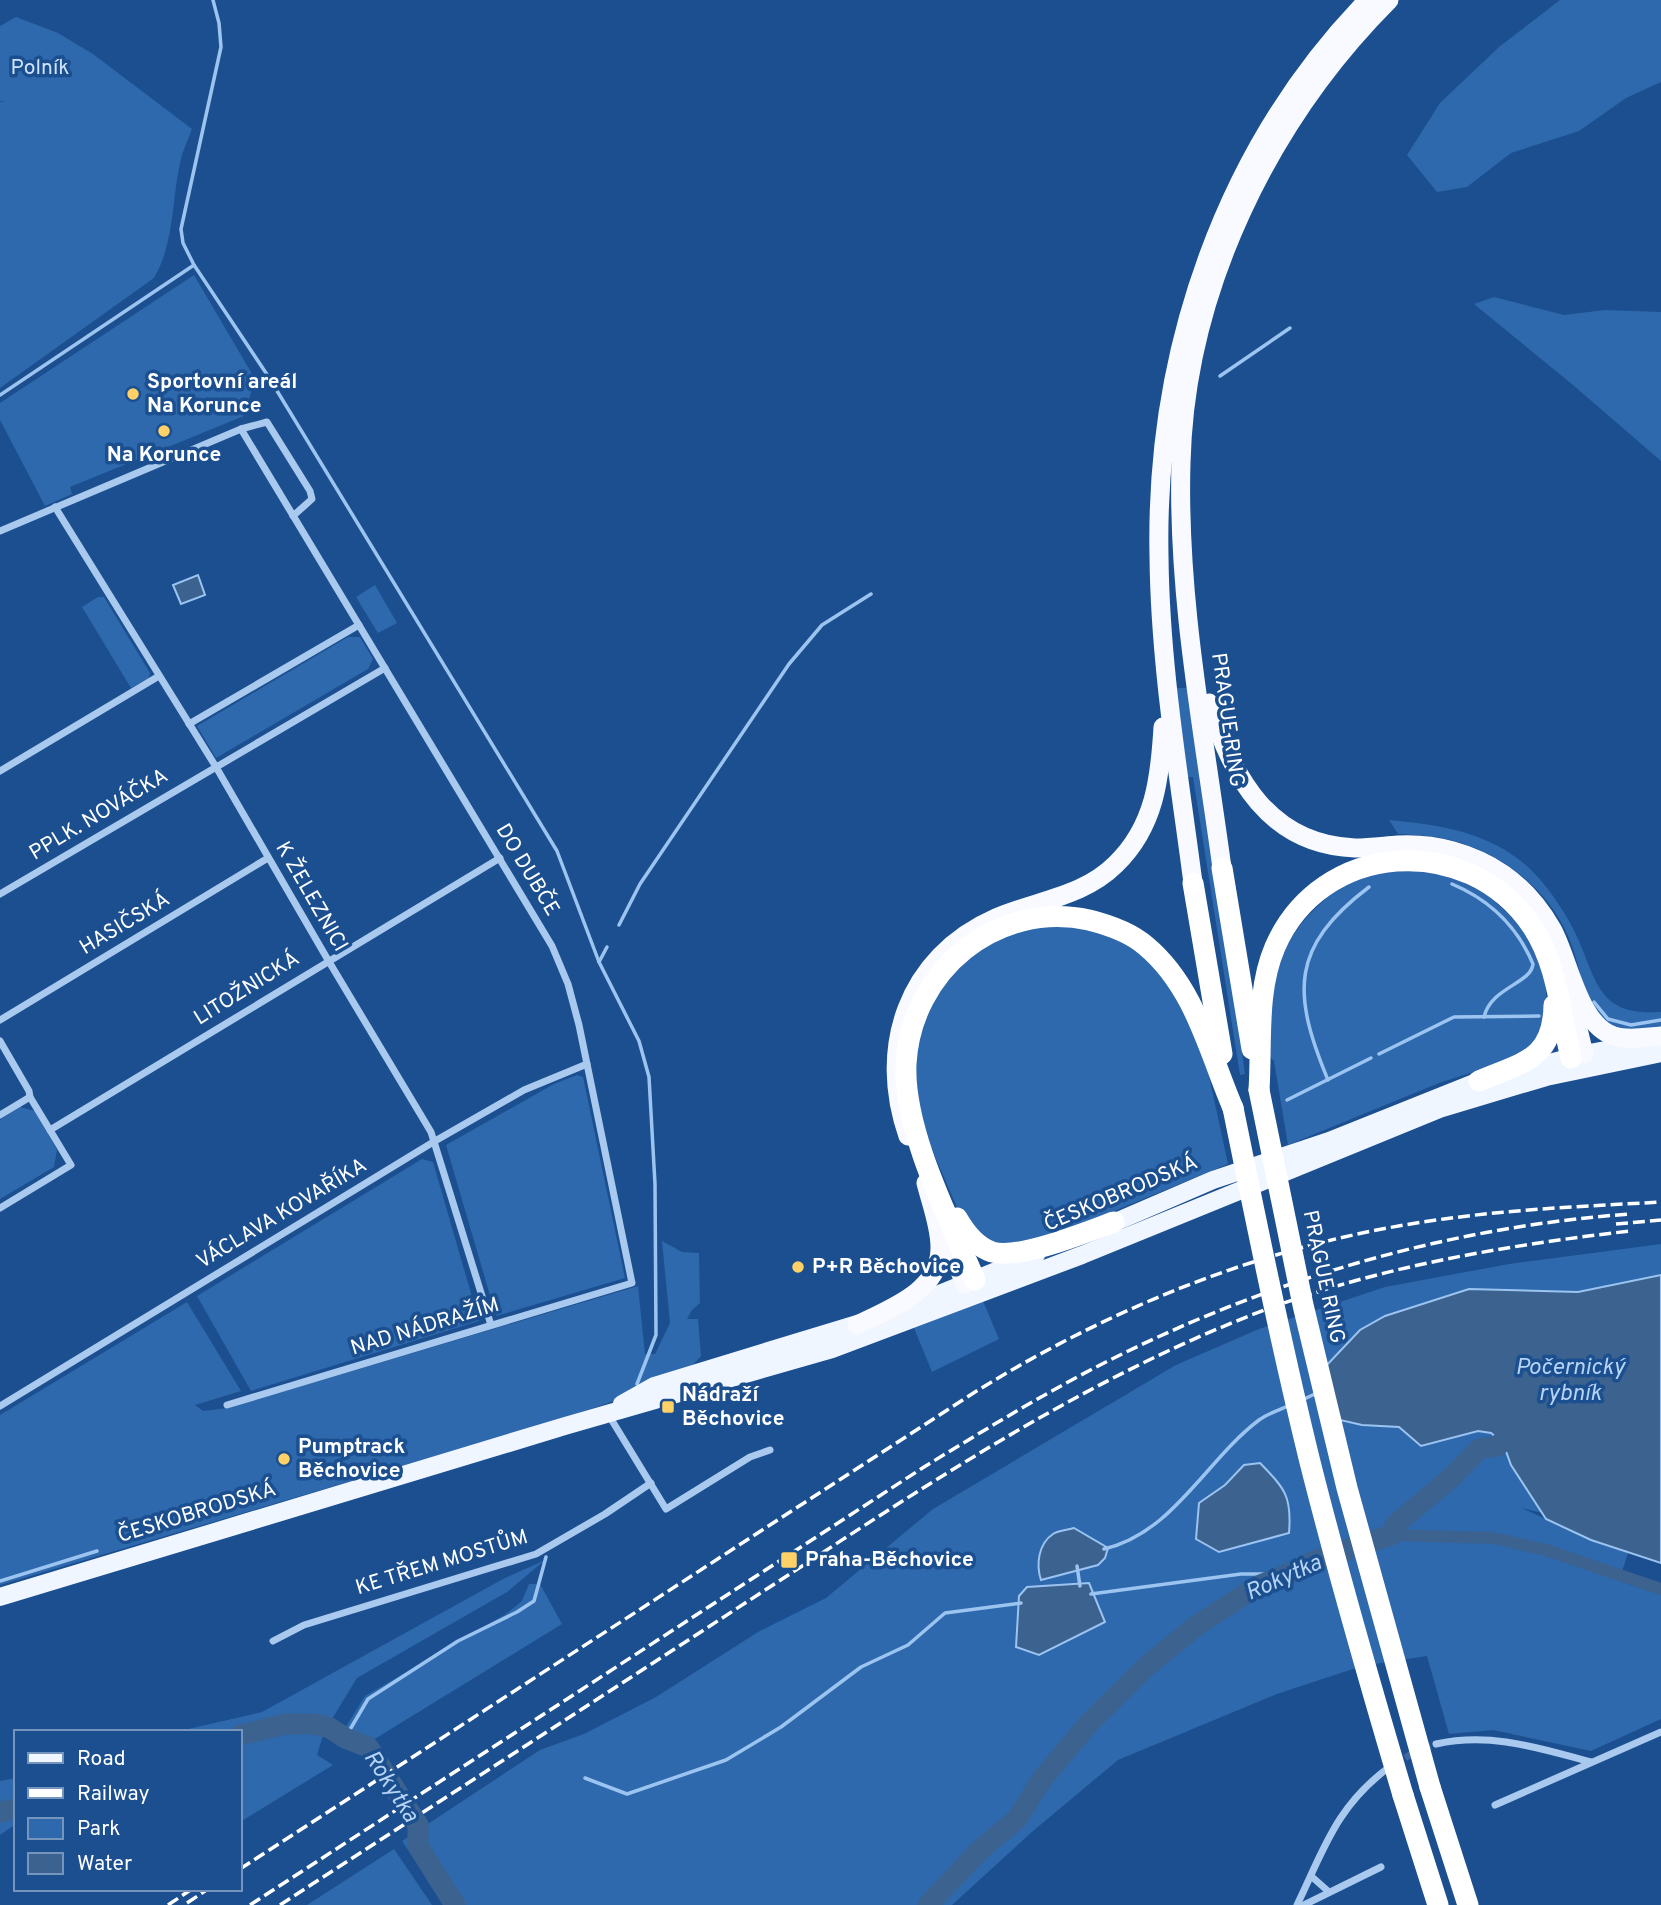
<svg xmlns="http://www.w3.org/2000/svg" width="1661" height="1905" viewBox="0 0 1661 1905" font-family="Overpass,sans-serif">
	<rect width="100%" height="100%" fill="#1b4f8f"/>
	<g fill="#2e69ad" fill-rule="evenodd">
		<path d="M 1560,0 L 1661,0 L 1661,82 L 1626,98 L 1579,131 L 1511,153 L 1467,187 L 1437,192 L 1407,155 L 1440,103 L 1499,47 Z"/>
		<path d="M 16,17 L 58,33 L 93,54 L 192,129 C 189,137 185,146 182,155 C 171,196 176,240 154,278 L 0,388 L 0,102 L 5,102 L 0,101 L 0,26 Z"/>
		<path d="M 194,275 L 255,379 L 244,416 L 70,487 L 72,494 L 45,506 L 0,420 L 0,403 Z"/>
		<path d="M 1494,297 L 1564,315 L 1605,310 L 1661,312 L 1661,461 L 1573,385 L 1474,304 Z"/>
		<path d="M 375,585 L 397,623 L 378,633 L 356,597 Z"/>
		<path d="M 98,597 L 104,597 L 150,673 L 149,678 L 131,688 L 82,607 Z"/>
		<path d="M 348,637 L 360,637 L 373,659 L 368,669 L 216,758 L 197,726 Z"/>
		<path d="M 1175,688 L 1190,688 L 1245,1074 L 1240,1075 L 1193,777 L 1185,777 Z"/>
		<path d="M 1389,820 C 1443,825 1496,833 1535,874 C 1552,892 1569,918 1579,941 C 1598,986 1601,1016 1661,1012 L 1661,1028 C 1644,1029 1619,1035 1604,1022 C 1585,1005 1581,972 1573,949 C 1554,890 1496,846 1435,837 C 1423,835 1410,835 1398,834 Z"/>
		<path d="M 1405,869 L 1451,876 L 1488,895 L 1521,926 L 1534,949 L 1545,982 L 1547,1002 L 1542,1037 L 1523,1056 L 1439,1083 L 1288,1145 L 1274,1061 L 1270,1057 C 1268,997 1271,950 1317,907 C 1328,897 1338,887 1352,881 C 1367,874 1388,873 1405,869 Z"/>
		<path d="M 1073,925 L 1117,937 L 1147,957 L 1182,998 L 1209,1076 L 1228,1164 L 1049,1238 L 994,1245 L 959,1212 L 927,1138 L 915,1087 L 916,1046 L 938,989 L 984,944 L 1025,928 Z"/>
		<path d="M 577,1075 L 583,1077 L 625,1278 L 496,1316 L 446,1145 L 554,1084 Z"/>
		<path d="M 20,1107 L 35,1111 L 57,1150 L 54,1167 L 0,1199 L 0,1120 Z"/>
		<path d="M 422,1159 L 433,1162 L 479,1321 L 251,1391 L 197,1296 Z"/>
		<path d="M 662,1241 L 682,1252 L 699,1253 L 700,1303 L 692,1310 L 687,1319 L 698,1319 L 701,1356 L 691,1367 L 620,1399 L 561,1419 L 0,1585 L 0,1415 L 187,1302 L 241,1391 L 195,1405 L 203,1411 L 228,1408 L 638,1286 L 645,1354 L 655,1354 L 670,1323 Z"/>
		<path d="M 1661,1244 L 1661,1275 L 1578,1292 L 1469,1289 L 1385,1316 L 1360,1330 L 1362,1425 L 1399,1427 L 1421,1446 L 1478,1431 L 1491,1433 L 1503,1443 L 1511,1465 L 1543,1513 L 1522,1508 L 1591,1540 L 1628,1553 L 1619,1581 L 1661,1595 L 1661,1719 L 1591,1751 L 1493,1730 L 1449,1734 L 1427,1656 L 1362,1666 L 1277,1694 L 1118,1760 L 1033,1831 L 952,1905 L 445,1905 L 402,1841 L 540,1750 L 584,1734 L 656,1697 L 758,1632 L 826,1598 L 933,1509 L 1176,1365 L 1259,1329 L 1385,1287 L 1509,1264 ZM 1244,1465 C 1281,1485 1293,1486 1289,1533 L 1199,1503 L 1225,1485 ZM 1075,1528 L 1108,1548 L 1041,1580 C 1036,1565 1038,1544 1053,1534 C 1059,1530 1068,1530 1075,1528 Z"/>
		<path d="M 983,1301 L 999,1339 L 932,1372 L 914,1328 Z"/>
		<path d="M 545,1560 L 507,1592 L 357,1678 L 324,1732 L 317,1755 L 333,1765 L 240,1822 L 240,1732 L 175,1732 L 262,1712 L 503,1579 Z"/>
		<path d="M 529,1584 L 540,1584 L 562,1624 L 355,1751 L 337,1741 L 365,1696 L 506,1614 L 522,1601 Z"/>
		<path d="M 16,1778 L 16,1824 L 0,1835 L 0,1781 Z"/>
		<path d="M 394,1849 L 432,1905 L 307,1905 Z"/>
	</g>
	<g fill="#3c6290" stroke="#9cc4f0" stroke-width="2">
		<path d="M 198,575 L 205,595 L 181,604 L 173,585 Z"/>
		<path d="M 1661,1275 L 1661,1563 L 1591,1540 L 1546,1519 L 1511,1465 L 1503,1443 L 1491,1433 L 1478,1431 L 1421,1446 L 1399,1427 L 1362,1425 L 1340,1420 L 1324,1368 L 1360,1330 L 1385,1316 L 1469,1289 L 1578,1292 Z"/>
		<path d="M 1260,1463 C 1285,1489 1292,1496 1289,1533 L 1219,1552 L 1196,1539 L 1199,1503 L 1225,1485 L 1244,1465 Z"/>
		<path d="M 1074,1528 L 1108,1548 L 1105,1558 L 1098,1565 L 1041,1580 C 1036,1565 1038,1544 1053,1534 C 1058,1530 1068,1530 1074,1528 Z"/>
		<path d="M 1089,1583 L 1105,1622 L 1039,1655 L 1016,1647 L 1019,1596 L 1027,1587 Z"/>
	</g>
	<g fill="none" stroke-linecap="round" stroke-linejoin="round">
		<g stroke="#9cc4f0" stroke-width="3.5">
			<path d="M 213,0 L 219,23 L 221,47 L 181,229 L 183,243 L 194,265 L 268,376 L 557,851 L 599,962 L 639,1041 L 649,1077 L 655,1184 L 656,1335 L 637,1384"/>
			<path d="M 1220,376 L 1290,328"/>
			<path d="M 0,395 L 194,265"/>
			<path d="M 1452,884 C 1490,900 1517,926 1533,964 C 1531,984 1491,987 1484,1017"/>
			<path d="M 619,925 L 640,884 L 789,664 L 822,625 L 871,594"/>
			<path d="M 599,962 L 607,947"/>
			<path d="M 1594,1002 L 1608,1019 L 1631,1025 L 1661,1020"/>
			<path d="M 1379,1054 L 1454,1017 L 1539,1016"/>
			<path d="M 1328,1080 C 1292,993 1290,947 1369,887"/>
			<path d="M 1287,1100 L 1371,1058"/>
			<path d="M 1302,1400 L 1317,1393"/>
			<path d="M 1104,1549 C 1173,1533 1206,1460 1259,1420 C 1267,1414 1279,1410 1288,1406"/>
			<path d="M 1077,1566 L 1080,1586"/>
			<path d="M 0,1581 L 97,1551"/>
			<path d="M 1091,1594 L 1241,1574 L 1288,1574"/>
			<path d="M 345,1738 L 368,1699 L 458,1641 L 517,1612 L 534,1601 L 546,1557"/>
			<path d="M 585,1778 L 627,1794 L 726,1760 L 781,1727 L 861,1667 L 908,1645 L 945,1613 L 1021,1603"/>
		</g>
		<path stroke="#3c6290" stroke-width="12" d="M 1391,1535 L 1493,1538 L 1546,1550 L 1661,1589"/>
		<g stroke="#3c6290" stroke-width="21">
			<path d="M 240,1735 L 286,1724 L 315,1724 L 330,1728 L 345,1738 L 368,1747 L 418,1825 L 418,1846 L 455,1905"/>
			<path d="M 0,1812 L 16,1809"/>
			<path d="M 928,1905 L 980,1850 L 1017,1819 L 1043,1778 L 1090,1722 L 1147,1666 L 1196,1626 L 1258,1586 L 1288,1574 L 1317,1560 L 1391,1535 L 1396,1524 L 1452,1477 L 1479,1449 L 1497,1446 L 1511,1435 L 1516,1420"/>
		</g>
		<path stroke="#3d69a0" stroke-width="7" stroke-dasharray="7 3.5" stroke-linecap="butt" d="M 1396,1763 L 1417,1751 L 1436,1744"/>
		<g stroke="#a9c9ee" stroke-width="7">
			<path d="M 55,507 L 216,767 L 328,960 L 431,1132 L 491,1325"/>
			<path d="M 0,531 L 241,429 L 267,422 L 310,491 L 312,499 L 293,516"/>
			<path d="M 189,724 L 359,625"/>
			<path d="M 0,771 L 159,676"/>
			<path d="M 0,894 L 385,668"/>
			<path d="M 0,1020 L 268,858"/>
			<path d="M 0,1041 L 29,1091 L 30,1097"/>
			<path d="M 0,1115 L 30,1097 L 71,1165 L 0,1208"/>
			<path d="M 50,1130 L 500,858"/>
			<path d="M 227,1405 L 632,1283 L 579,1025 L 568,984 L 552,946 L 241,429"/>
			<path d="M 0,1406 L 435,1141 L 524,1090 L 587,1064"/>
			<path d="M 608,1414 L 666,1509 L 750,1457 L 770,1450"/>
			<path d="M 273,1641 L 304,1625 L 536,1554 L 605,1514 L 651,1483"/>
			<path d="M 1436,1744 C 1491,1732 1538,1748 1591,1762"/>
			<path d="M 1495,1805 L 1661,1732"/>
			<path d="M 1311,1876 L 1329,1892"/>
			<path d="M 1297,1905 C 1324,1849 1336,1807 1388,1768"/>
			<path d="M 1304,1905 L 1381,1867"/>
		</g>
		<g stroke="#f0f6ff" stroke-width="18">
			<path d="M 1104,1227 L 1213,1180 L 1329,1141 L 1479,1081 L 1584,1054 L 1643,1043"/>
			<path d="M 897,1311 L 1036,1255"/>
			<path d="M 622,1404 L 654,1386 L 870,1320"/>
			<path d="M 0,1597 L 565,1426 L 832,1349 L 1082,1255 L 1442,1108 L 1546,1077 L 1661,1053"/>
		</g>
		<g stroke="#f8faff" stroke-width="19">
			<path d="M 1209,703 C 1232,777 1269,845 1355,848 C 1370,848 1384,846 1398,845 C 1435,843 1472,853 1503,874 C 1523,888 1540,908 1552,929 C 1569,959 1578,1025 1614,1036 C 1628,1041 1646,1037 1661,1036"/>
			<path d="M 1222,868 C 1204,734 1177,598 1181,463 C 1185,291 1269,120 1389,0"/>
			<path d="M 1193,883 C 1179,775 1160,666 1159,556 C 1155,352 1224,148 1368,0"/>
			<path d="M 1571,1000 L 1584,1054"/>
			<path d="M 908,1136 C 877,1048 907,957 996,918 C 1038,900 1083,897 1116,864 C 1155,826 1160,778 1163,727"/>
			<path d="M 951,1249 L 965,1284"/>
			<path d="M 857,1325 C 889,1309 941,1291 940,1247 C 940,1226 931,1203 926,1183"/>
		</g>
		<g stroke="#fff" stroke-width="21">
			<path d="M 1222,868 L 1252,1049"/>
			<path d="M 1193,883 L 1222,1054"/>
			<path d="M 1479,1081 C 1523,1062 1553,1060 1554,1005"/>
			<path d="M 1259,1090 C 1262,1043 1256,991 1275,947 C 1321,841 1467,831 1532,926 C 1558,965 1560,1013 1571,1058"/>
			<path d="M 957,1218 C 965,1232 977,1247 992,1252 C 1019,1260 1086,1232 1114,1222"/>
			<path d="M 975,1280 C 949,1219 903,1130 906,1064 C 911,971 996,900 1089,920 C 1109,925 1130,932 1146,946 C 1195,987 1209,1052 1233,1108"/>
			<path d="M 1430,1787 L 1468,1905"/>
			<path d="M 1403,1795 L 1438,1905"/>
		</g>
		<g stroke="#fff" stroke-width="3.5" stroke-dasharray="12 5" stroke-linecap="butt">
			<path d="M 1616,1224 L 1661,1220"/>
			<path d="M 240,1869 L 975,1392 C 1119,1303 1276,1241 1444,1219 C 1516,1209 1589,1206 1661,1202"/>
			<path d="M 187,1903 L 208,1889"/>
			<path d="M 168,1905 L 192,1889"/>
			<path d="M 250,1905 L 924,1467 C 986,1429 1048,1391 1112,1359 C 1274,1278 1450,1227 1630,1214"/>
			<path d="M 280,1905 C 445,1798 610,1691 776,1583 C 928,1484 1079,1383 1249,1316 C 1371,1268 1500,1246 1630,1231"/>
		</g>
		<g stroke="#fff" stroke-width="21">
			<path d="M 1259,1090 L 1303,1305 L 1347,1488 L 1430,1787"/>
			<path d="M 1233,1108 C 1257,1226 1281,1344 1310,1462 C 1338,1573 1370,1684 1403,1795"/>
		</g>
	</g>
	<g fill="#ffd166" stroke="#1b4f8f" stroke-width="2.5">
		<circle cx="133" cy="394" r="7"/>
		<circle cx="164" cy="431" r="7"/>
		<circle cx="798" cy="1267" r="7"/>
		<rect x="661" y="1400" width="14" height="14" rx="3.5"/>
		<circle cx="284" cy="1459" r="7"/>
		<rect x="780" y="1551" width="18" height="18" rx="3.5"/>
	</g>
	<g text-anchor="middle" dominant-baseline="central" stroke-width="7" stroke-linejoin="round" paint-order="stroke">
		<g font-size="21" fill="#cfe3fa" stroke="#1b4f8f">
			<text x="40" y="68">Polník</text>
		</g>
		<g font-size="21" font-weight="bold" fill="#fff" stroke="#1b4f8f" text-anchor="start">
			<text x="147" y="382">Sportovní areál<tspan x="147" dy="24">Na Korunce</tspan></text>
			<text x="164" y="455" text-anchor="middle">Na Korunce</text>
			<text x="812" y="1267">P+R Běchovice</text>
			<text x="682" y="1395">Nádraží<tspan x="682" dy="24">Běchovice</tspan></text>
			<text x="298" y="1447">Pumptrack<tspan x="298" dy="24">Běchovice</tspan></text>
			<text x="805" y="1560">Praha-Běchovice</text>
		</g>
		<g font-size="21" fill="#fff" stroke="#1b4f8f">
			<text transform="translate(1227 720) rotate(82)">PRAGUE RING</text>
			<text transform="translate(99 815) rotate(-31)">PPLK. NOVÁČKA</text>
			<text transform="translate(527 870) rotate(59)">DO DUBČE</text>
			<text transform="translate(311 897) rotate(60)">K ŽELEZNICI</text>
			<text transform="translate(125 924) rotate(-31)">HASIČSKÁ</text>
			<text transform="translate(247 989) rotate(-32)">LITOŽNICKÁ</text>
			<text transform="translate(1121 1194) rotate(-23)">ČESKOBRODSKÁ</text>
			<text transform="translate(282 1214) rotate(-31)">VÁCLAVA KOVAŘÍKA</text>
			<text transform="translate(1323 1277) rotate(78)">PRAGUE RING</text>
			<text transform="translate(425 1327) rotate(-17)">NAD NÁDRAŽÍM</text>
			<text transform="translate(197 1513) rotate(-17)">ČESKOBRODSKÁ</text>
			<text transform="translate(442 1563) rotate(-17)">KE TŘEM MOSTŮM</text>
		</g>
		<g font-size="23" font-style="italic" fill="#b5d3f5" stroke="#1b4f8f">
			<text x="1570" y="1368">Počernický<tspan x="1570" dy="26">rybník</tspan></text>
			<text transform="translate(1284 1579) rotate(-24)">Rokytka</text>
			<text transform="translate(390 1787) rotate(57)">Rokytka</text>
		</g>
	</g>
	<rect x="14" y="1730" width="228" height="161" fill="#1b4f8f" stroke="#7695bc" stroke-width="2"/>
	<rect x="28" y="1753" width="35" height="10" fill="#f0f6ff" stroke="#7695bc" stroke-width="2"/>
	<text x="77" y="1765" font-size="21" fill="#ffffff">Road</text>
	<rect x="28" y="1788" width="35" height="10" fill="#ffffff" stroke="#7695bc" stroke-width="2"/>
	<text x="77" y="1800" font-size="21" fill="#ffffff">Railway</text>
	<rect x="28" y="1818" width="35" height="21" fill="#2e69ad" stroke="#7695bc" stroke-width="2"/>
	<text x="77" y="1835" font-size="21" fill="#ffffff">Park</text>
	<rect x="28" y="1853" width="35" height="21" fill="#3c6290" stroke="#7695bc" stroke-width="2"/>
	<text x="77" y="1870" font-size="21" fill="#ffffff">Water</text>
</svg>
